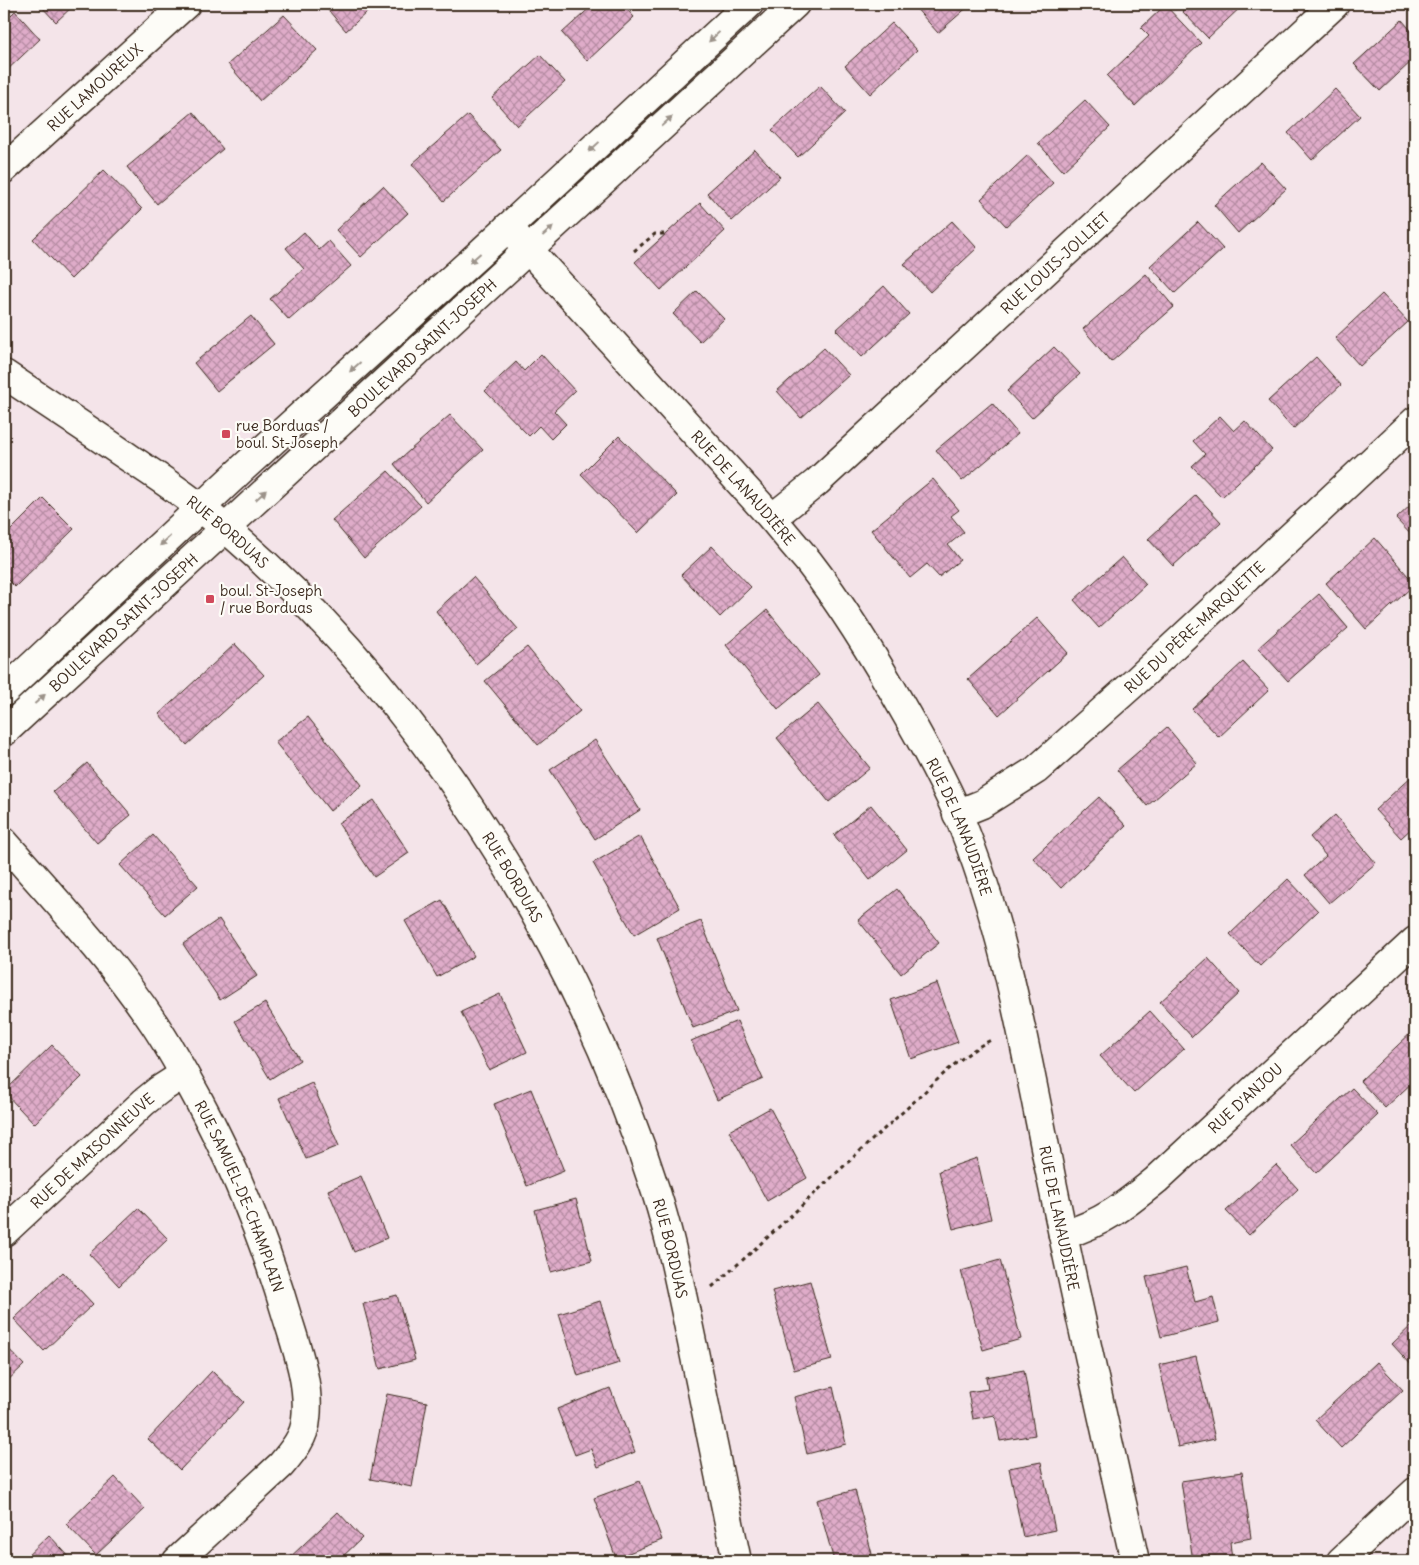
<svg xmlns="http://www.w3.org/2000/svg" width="1419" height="1565" viewBox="0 0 1419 1565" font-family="Delius,sans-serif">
	<defs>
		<pattern id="building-cross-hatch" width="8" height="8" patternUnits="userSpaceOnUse" patternTransform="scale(1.25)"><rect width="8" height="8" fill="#dfacc9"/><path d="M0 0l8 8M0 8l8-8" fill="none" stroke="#b68ca3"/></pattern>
	</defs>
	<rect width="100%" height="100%" fill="#f4e4e9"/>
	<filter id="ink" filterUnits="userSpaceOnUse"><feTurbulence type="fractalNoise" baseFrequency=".02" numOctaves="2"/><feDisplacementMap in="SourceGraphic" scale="10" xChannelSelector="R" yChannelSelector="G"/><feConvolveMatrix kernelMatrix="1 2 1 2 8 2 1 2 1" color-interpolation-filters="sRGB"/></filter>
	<g filter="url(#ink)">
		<g fill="url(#building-cross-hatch)" stroke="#3b2a1e">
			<path d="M 39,4 L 75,4 L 56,22 Z"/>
			<path d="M 323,4 L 376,4 L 346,31 Z"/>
			<path d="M 594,4 L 622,4 L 634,17 L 587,61 L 562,33 Z"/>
			<path d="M 916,4 L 971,4 L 938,33 L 914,6 Z"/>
			<path d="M 1190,4 L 1244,4 L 1208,38 L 1182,11 Z"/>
			<path d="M 1165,5 L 1201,43 L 1135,106 L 1107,76 L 1149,36 L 1141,28 Z"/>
			<path d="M 15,11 L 40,39 L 4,73 L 4,22 Z"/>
			<path d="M 284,15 L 317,50 L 260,101 L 228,64 Z"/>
			<path d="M 1402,20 L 1415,35 L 1415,58 L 1380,91 L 1354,64 Z"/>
			<path d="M 892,23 L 917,50 L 870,94 L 845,66 Z"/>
			<path d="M 540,55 L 565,82 L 517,126 L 492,98 Z"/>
			<path d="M 820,86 L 845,113 L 798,157 L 772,130 Z"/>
			<path d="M 1335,89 L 1360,116 L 1312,160 L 1288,133 Z"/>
			<path d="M 1085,100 L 1110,127 L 1063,171 L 1038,143 Z"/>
			<path d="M 193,112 L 223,149 L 157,204 L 127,167 Z"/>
			<path d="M 468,115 L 501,150 L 444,201 L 412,164 Z"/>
			<path d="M 755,150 L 780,177 L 732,221 L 707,193 Z"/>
			<path d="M 1028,155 L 1053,183 L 1006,226 L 981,199 Z"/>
			<path d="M 1261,162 L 1286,189 L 1238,233 L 1214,205 Z"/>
			<path d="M 104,170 L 142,209 L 71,279 L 33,239 Z"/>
			<path d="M 383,186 L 408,213 L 361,257 L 336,230 Z"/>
			<path d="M 700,203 L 725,231 L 661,290 L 635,262 Z"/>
			<path d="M 952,221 L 977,248 L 930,292 L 904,264 Z"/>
			<path d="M 1198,222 L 1223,249 L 1175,293 L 1150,266 Z"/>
			<path d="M 304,232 L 319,250 L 329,241 L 351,266 L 289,320 L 270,299 L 304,269 L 286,248 Z"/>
			<path d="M 1146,274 L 1174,307 L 1111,362 L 1083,329 Z"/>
			<path d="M 884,286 L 909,314 L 862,357 L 836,330 Z"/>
			<path d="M 697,291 L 724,319 L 700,342 L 673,314 Z"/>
			<path d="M 1382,294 L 1408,322 L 1360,366 L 1335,338 Z"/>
			<path d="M 251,316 L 274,344 L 217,391 L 194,363 Z"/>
			<path d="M 1054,347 L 1080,374 L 1032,418 L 1007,391 Z"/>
			<path d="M 824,348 L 849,375 L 801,418 L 777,391 Z"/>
			<path d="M 541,354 L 575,391 L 554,411 L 566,424 L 551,439 L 539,426 L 529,436 L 485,391 L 516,362 L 524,371 Z"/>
			<path d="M 1316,357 L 1341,385 L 1293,429 L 1268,401 Z"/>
			<path d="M 992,403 L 1018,434 L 962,481 L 936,450 Z"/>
			<path d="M 450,415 L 483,450 L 426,502 L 394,464 Z"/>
			<path d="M 1220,416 L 1234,431 L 1245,421 L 1272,450 L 1222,497 L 1192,466 L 1205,454 L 1193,441 Z"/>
			<path d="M 619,436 L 677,495 L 638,533 L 581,474 Z"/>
			<path d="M 388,471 L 421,506 L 364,558 L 332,520 Z"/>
			<path d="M 933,479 L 959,510 L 951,516 L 964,532 L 948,545 L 960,560 L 939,577 L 927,564 L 910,578 L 871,530 Z"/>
			<path d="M 1196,495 L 1221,522 L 1173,566 L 1148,539 Z"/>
			<path d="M 43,498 L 74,529 L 15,587 L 4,576 L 4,537 Z"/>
			<path d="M 1415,501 L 1415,539 L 1396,519 Z"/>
			<path d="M 1375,538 L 1415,584 L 1366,629 L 1326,583 Z"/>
			<path d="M 712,546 L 751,587 L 720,617 L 681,575 Z"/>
			<path d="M 1122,557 L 1146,584 L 1099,628 L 1074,600 Z"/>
			<path d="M 473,577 L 518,629 L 476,664 L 436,611 Z"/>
			<path d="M 1319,594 L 1348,628 L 1288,681 L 1258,648 Z"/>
			<path d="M 767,610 L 819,675 L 778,709 L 726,645 Z"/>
			<path d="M 1037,618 L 1068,653 L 999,715 L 968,679 Z"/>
			<path d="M 235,644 L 264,675 L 187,745 L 159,714 Z"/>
			<path d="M 527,647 L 580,711 L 538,745 L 485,681 Z"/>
			<path d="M 1243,662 L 1269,690 L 1219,737 L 1192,709 Z"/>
			<path d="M 818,704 L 870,768 L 829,802 L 777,738 Z"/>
			<path d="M 308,717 L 362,785 L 330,811 L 275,742 Z"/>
			<path d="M 1167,727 L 1197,763 L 1147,806 L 1117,770 Z"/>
			<path d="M 595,740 L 640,810 L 595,839 L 550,770 Z"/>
			<path d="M 87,763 L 131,815 L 97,843 L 53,792 Z"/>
			<path d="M 1415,773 L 1415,825 L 1401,838 L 1375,810 Z"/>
			<path d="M 1099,797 L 1126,826 L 1061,888 L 1033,858 Z"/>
			<path d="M 374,800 L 409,853 L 374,877 L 338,823 Z"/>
			<path d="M 871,805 L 907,850 L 870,880 L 834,835 Z"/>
			<path d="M 1335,815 L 1376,863 L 1329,903 L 1305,875 L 1326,856 L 1310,837 Z"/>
			<path d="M 153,835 L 198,886 L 165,915 L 120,865 Z"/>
			<path d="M 640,836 L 680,908 L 634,935 L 593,863 Z"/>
			<path d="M 1288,879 L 1318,911 L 1260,966 L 1230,934 Z"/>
			<path d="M 897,889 L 939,943 L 901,974 L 858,920 Z"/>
			<path d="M 442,900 L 474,956 L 437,977 L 405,921 Z"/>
			<path d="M 219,919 L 257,976 L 220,1000 L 183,944 Z"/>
			<path d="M 701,921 L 737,1011 L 693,1028 L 657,938 Z"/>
			<path d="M 1208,958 L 1239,993 L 1192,1037 L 1160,1002 Z"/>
			<path d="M 937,983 L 958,1042 L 911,1059 L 891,1000 Z"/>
			<path d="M 500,994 L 527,1052 L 489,1070 L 461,1012 Z"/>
			<path d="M 265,1003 L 300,1060 L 270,1079 L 235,1021 Z"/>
			<path d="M 1150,1011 L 1184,1049 L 1134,1093 L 1100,1056 Z"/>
			<path d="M 737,1021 L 763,1079 L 717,1100 L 691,1041 Z"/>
			<path d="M 1415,1029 L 1415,1080 L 1385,1108 L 1360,1081 Z"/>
			<path d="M 52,1045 L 82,1077 L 34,1124 L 4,1092 Z"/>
			<path d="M 312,1083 L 339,1146 L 306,1159 L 279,1098 Z"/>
			<path d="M 1352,1088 L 1378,1115 L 1316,1173 L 1290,1145 Z"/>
			<path d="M 531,1089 L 564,1171 L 527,1186 L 494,1104 Z"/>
			<path d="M 770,1108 L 807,1178 L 767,1201 L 729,1131 Z"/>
			<path d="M 977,1158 L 991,1219 L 953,1229 L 939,1171 Z"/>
			<path d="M 1276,1165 L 1298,1189 L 1249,1235 L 1226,1211 Z"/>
			<path d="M 361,1176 L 387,1238 L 354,1252 L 328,1190 Z"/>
			<path d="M 576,1199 L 592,1261 L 551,1272 L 535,1210 Z"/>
			<path d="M 138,1208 L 168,1239 L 119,1286 L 89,1254 Z"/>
			<path d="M 1000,1260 L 1021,1339 L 983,1350 L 961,1271 Z"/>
			<path d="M 1186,1267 L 1195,1302 L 1213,1297 L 1219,1322 L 1161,1337 L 1146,1277 Z"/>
			<path d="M 63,1272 L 93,1304 L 44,1351 L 14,1319 Z"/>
			<path d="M 810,1281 L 832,1360 L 794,1370 L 772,1291 Z"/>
			<path d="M 397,1295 L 415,1360 L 380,1369 L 363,1304 Z"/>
			<path d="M 600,1301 L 619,1363 L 578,1376 L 559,1314 Z"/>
			<path d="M 1415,1322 L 1415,1369 L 1392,1344 Z"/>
			<path d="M 4,1344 L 24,1365 L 4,1384 Z"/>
			<path d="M 1196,1356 L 1215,1439 L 1178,1447 L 1159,1365 Z"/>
			<path d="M 1377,1362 L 1403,1390 L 1341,1448 L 1315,1420 Z"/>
			<path d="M 1024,1370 L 1035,1435 L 1000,1441 L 995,1415 L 973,1419 L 968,1392 L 988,1389 L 986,1377 Z"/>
			<path d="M 212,1371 L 244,1402 L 180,1470 L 148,1439 Z"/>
			<path d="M 833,1387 L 846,1444 L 807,1454 L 794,1397 Z"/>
			<path d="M 610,1388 L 635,1452 L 598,1467 L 591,1449 L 575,1455 L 557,1409 Z"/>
			<path d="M 387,1394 L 427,1402 L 412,1487 L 370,1479 Z"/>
			<path d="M 1041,1462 L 1055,1530 L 1023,1537 L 1009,1468 Z"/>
			<path d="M 1242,1472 L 1251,1538 L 1230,1542 L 1232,1560 L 1222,1561 L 1193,1561 L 1181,1481 Z"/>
			<path d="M 115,1477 L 145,1509 L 96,1555 L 66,1524 Z"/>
			<path d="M 640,1481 L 662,1540 L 616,1558 L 594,1498 Z"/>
			<path d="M 855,1490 L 872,1554 L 844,1561 L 834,1561 L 817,1500 Z"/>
			<path d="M 338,1512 L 362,1538 L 338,1561 L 286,1561 Z"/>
			<path d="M 49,1535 L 73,1561 L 22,1561 Z"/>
		</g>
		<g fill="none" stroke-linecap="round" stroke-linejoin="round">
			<g stroke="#3b2a1e" stroke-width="31">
				<g id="minor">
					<path id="s1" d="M 4,169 L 186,4"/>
					<path id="s2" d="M 508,227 L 772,518 C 784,533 796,547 808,561 C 845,609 876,660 905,712 C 924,745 942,778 957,812 C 1006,928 1026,1054 1051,1177 C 1077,1305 1106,1433 1135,1561"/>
					<path id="s3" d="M 4,374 C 46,402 89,430 131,459 C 155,475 180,491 202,509 C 412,678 574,937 656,1192 C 672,1242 682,1295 693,1347 C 708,1419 722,1490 737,1561"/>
					<path id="s4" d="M 772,518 L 817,482 L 1335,4"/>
					<path d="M 4,692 L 243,468 L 478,255 L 749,4"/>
					<path id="s5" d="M 4,732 L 795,4"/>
					<path id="s6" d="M 957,814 L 982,804 L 1036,770 L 1135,682 L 1415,421"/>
					<path id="s7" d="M 4,842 C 57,902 111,959 155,1025 C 170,1048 184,1073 197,1097 C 236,1169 265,1241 288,1320 C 298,1352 310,1386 306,1419 C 305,1437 292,1452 281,1465 L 177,1561"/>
					<path id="s8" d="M 4,1232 L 144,1102 L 159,1090 L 184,1074"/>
					<path id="s9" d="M 1063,1235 C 1103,1223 1124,1206 1156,1180 L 1415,941"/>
					<path d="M 1341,1561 L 1415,1492"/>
				</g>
			</g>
			<g stroke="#3b2a1e" stroke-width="3" stroke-dasharray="4 4" stroke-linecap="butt">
				<path d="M 634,251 L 655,234 L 666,234"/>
				<path d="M 712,1287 C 778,1230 840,1168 905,1110 C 933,1085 959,1055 993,1039"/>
			</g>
			<use href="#minor" stroke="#fdfcf7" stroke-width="28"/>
		</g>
		<defs><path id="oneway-solid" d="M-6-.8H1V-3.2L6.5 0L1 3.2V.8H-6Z" transform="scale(1.25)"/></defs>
		<g fill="#9c938a">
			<use href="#oneway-solid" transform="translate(714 37) rotate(137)"/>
			<use href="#oneway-solid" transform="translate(667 121) rotate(-43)"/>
			<use href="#oneway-solid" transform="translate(594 147) rotate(137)"/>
			<use href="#oneway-solid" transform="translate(548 231) rotate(-42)"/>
			<use href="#oneway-solid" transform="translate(475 258) rotate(138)"/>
			<use href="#oneway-solid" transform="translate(355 367) rotate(138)"/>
			<use href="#oneway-solid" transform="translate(261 495) rotate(-43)"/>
			<use href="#oneway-solid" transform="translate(165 541) rotate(137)"/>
			<use href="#oneway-solid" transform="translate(40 699) rotate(-42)"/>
		</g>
	</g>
	<g fill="#d1495b" stroke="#fdfcf7" stroke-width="2">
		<rect x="221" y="429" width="10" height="10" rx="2.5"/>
		<rect x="205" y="594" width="10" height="10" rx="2.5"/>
	</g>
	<g text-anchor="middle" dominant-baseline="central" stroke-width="4.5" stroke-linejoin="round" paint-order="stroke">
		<g font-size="15" fill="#3b2a1e" stroke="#fdfcf7">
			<text stroke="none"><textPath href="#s1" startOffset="122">RUE LAMOUREUX</textPath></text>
			<text stroke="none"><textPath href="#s4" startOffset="381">RUE LOUIS-JOLLIET</textPath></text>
			<text stroke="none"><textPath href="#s5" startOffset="568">BOULEVARD SAINT-JOSEPH</textPath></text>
			<text stroke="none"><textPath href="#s2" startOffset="351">RUE DE LANAUDIÈRE</textPath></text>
			<text stroke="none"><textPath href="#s3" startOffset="274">RUE BORDUAS</textPath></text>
			<text stroke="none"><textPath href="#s5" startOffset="162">BOULEVARD SAINT-JOSEPH</textPath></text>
			<text stroke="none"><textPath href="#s6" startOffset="304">RUE DU PÈRE-MARQUETTE</textPath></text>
			<text stroke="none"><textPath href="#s2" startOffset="756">RUE DE LANAUDIÈRE</textPath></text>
			<text stroke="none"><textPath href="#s3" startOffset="724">RUE BORDUAS</textPath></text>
			<text stroke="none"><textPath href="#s9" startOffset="230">RUE D'ANJOU</textPath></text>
			<text stroke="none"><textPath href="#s8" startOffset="120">RUE DE MAISONNEUVE</textPath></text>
			<text stroke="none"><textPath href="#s7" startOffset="429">RUE SAMUEL-DE-CHAMPLAIN</textPath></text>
			<text stroke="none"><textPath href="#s2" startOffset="1161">RUE DE LANAUDIÈRE</textPath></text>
			<text stroke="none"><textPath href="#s3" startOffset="1129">RUE BORDUAS</textPath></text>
		</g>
		<g font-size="15" fill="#3b2a1e" stroke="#fdfcf7" text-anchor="start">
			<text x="236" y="425">rue Borduas /<tspan x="236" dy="17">boul. St-Joseph</tspan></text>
			<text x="220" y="590">boul. St-Joseph<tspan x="220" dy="17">/ rue Borduas</tspan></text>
		</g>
	</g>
	<rect width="1419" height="1565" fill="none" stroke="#fdfcf7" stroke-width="20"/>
	<rect x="10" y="10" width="1399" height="1545" fill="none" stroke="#3b2a1e" stroke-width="2" filter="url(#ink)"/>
</svg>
